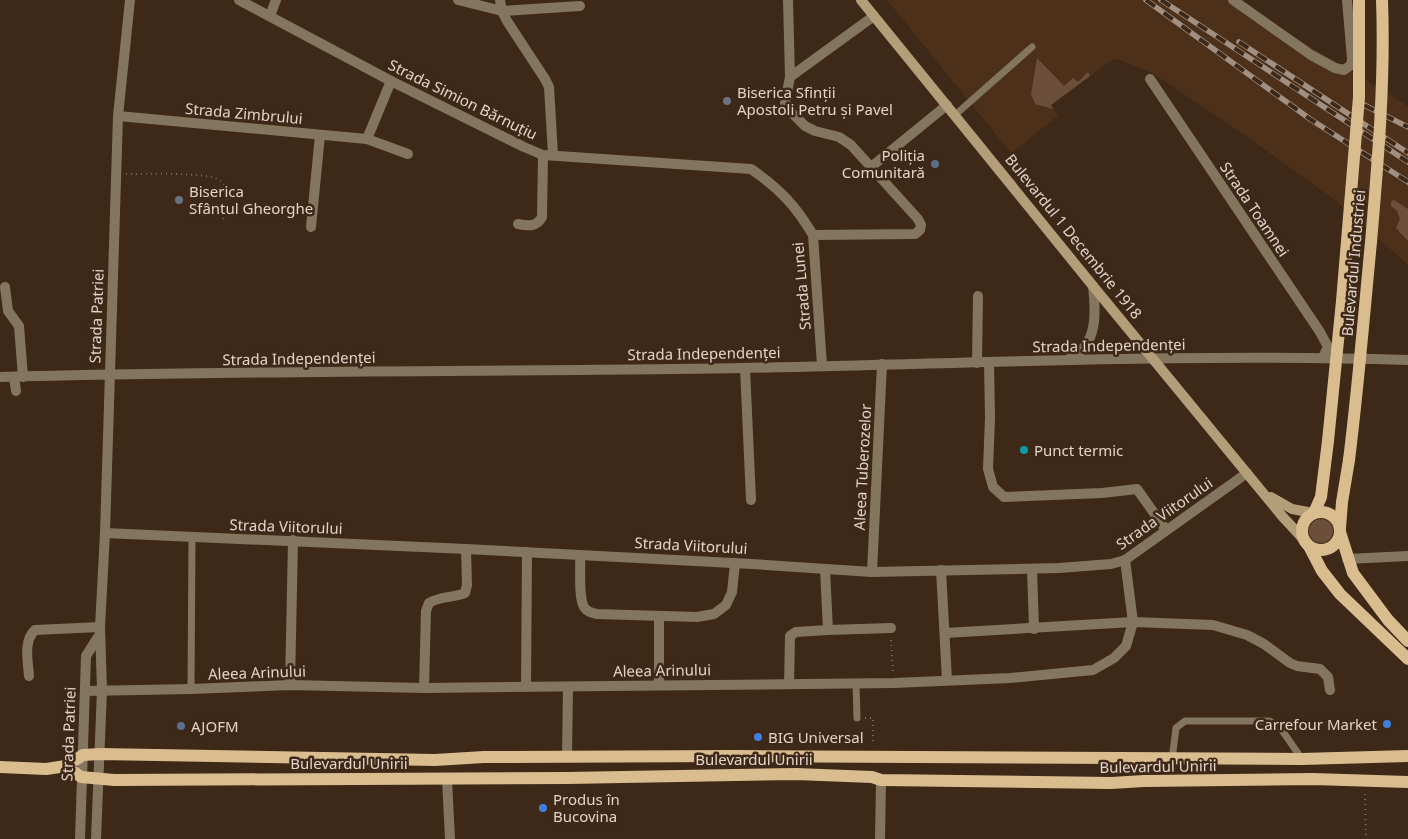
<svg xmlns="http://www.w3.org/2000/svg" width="1408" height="839" viewBox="0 0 1408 839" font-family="'Noto Sans',sans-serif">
	<rect width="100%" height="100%" fill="#3e2817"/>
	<path fill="#4c301a" d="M 887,0 L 1234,0 L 1408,106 L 1408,265 L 1335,200 L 1246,136 L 1152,73 L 1118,59 L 1112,60 L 1051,105 L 1058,116 L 1011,153 Z"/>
	<g fill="#6b4f3a">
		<path d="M 1037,58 L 1064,86 L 1073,78 L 1078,82 L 1088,72 L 1090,76 L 1051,105 L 1053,109 L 1035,104 L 1031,94 Z"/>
		<path d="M 1394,200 L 1408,209 L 1408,241 L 1396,228 L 1400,219 L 1397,211 L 1391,206 L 1391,201 Z"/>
		<circle cx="1321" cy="531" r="12"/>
	</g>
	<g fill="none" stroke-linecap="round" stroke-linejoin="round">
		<g stroke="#7d6a5b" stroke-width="2" stroke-dasharray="1 4" stroke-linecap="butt">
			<path d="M 126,174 C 142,174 208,172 219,180 C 220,180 224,185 224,185 C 230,196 226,209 223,220"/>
			<path d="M 891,640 L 893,673"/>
			<path d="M 865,718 L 873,718 L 873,745"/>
			<path d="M 1365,794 L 1366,839"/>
		</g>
		<g stroke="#84755f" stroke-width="7">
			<path d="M 955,115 L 1032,47"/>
			<path d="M 856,683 L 857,718"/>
			<path d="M 191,689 L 192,537"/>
			<path d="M 1172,759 L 1176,728 L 1185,721 L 1269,721 L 1279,726 L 1302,759"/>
		</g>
		<g stroke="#84755f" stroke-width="10">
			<path d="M 239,0 L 391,81 L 524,147 L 543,155 L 751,169 C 779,188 796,206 813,235 L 822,365"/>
			<path d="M 458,0 L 502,11 L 580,6"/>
			<path d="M 500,0 L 502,11 L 507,21 L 545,79 L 549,87 L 553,155"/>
			<path d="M 788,0 L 790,77 L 785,103 L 788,109 L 805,126 L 815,131 L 839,137 L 851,145 L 918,219 L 921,225 L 920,230 L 915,234 L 813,235"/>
			<path d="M 1233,0 L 1311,55 L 1335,68 L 1344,70 L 1351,65 L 1352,59 L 1347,0"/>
			<path d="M 270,16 L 276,0"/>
			<path d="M 790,77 L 874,16"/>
			<path d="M 1150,79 L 1320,332 L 1328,347 L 1323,357"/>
			<path d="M 118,116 L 367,139 L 391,81"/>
			<path d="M 367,139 L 408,154"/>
			<path d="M 871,167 L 947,105"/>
			<path d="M 518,224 C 528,226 537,227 542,217 L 543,155"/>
			<path d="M 311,227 L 320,135"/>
			<path d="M 5,287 L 8,311 L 19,326 L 23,377"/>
			<path d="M 1070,358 C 1098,345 1096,313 1093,286"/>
			<path d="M 977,363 L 978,296"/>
			<path d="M 989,363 L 990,418 L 988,469 L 993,487 L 1004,497 L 1102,493 L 1137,489 L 1166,530"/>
			<path d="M 745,368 L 751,500"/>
			<path d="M 0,377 C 248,370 495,372 743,368 C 965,364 1186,353 1408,360"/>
			<path d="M 14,377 L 16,391"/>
			<path d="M 105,533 L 466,549 L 752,564 L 872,572 L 1059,568 L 1111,564 L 1125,560 L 1247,473"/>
			<path d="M 580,555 C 581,567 578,597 584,607 C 587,612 592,613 597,614 L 697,617 L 714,614 L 726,605 L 732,592 L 735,563"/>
			<path d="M 1347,559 L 1408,556"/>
			<path d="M 1032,569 L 1034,629"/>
			<path d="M 941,570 L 947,680"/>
			<path d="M 872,572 L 882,364"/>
			<path d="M 828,630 L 891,628"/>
			<path d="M 945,633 L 1133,622 L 1213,625 L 1247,635 L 1264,644 L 1290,663 L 1297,666 L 1320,669 L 1328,677 L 1330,690"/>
			<path d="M 29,676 C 28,661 23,641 35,630 L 100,627"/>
			<path d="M 789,684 L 790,636 L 796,632 L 828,630 L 825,569"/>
			<path d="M 290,685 L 293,540"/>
			<path d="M 659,685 L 659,617"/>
			<path d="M 526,687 L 527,552"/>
			<path d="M 424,688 L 426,611 L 429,603 C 440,596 453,598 465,593 L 467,585 L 466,549"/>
			<path d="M 85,691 L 191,689 L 290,685 L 424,688 L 894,683 L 1010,678 L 1093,670 L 1114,658 L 1126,646 L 1133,622 L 1125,560"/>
			<path d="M 567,757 L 568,687"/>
			<path d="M 447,779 L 450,839"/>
			<path d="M 80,839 L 86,656 L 100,634"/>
			<path d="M 96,839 L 102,690 L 100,627 L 105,533 L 118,116 L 130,0"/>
			<path d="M 880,839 L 881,780"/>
		</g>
		<g stroke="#b49e7a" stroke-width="10">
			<path d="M 861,0 L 1093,286 L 1282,516 L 1306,542"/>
			<path d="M 1271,497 L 1292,509 L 1313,513"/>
		</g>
		<g stroke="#dabd8f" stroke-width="12">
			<circle cx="1321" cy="531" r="19"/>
			<path d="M 1314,513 L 1321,497 L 1328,441"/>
			<path d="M 1340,528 L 1342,502 L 1349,460"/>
			<path d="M 1340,532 L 1353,573 L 1388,620 L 1408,641"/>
			<path d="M 1309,546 L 1322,571 L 1340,594 L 1408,659"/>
			<path d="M 1408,756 L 1302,759 L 735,756 L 484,757 L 435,760 L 100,754 L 83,755 L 66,766 L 81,777 L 114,780 L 567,778 L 796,774 L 872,777 L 881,780 L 1111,783 L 1144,781 L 1313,779 L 1408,782"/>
			<path d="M 0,767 L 46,769 L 66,766"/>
		</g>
		<g stroke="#a18f82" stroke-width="5.5">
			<g id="rail">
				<path d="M 1146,0 L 1310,119 L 1408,182"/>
				<path d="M 1161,0 L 1408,162"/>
				<path d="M 1239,42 L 1408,153"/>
				<path d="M 1364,105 L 1408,127"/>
			</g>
		</g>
		<use href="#rail" stroke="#3e2817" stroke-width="4" stroke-dasharray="11" stroke-linecap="butt"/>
		<g stroke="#dabd8f" stroke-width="12">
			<path d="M 1328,441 L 1342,301 L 1359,97 L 1359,0"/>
			<path d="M 1349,460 C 1358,388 1364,315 1371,242 C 1378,161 1385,81 1382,0"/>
		</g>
	</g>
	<g fill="#6b7280" stroke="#3e2817" stroke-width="2">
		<circle cx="727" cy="101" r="5"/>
		<circle cx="179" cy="200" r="5"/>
	</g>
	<g fill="#5c6f8a" stroke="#3e2817" stroke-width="2">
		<circle cx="935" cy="164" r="5"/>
		<circle cx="181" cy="726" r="5"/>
	</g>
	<circle fill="#0f9aa8" stroke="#3e2817" stroke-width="2" cx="1024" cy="450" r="5"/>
	<g fill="#3f7fe0" stroke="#3e2817" stroke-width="2">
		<circle cx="1387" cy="724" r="5"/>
		<circle cx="758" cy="737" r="5"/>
		<circle cx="543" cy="808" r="5"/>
	</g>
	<g text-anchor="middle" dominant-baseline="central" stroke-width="5" stroke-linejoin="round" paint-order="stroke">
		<g font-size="15" fill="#e2d3c8" stroke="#3e2817" text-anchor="start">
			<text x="737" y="92">Biserica Sfinții<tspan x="737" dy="17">Apostoli Petru și Pavel</tspan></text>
			<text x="925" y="155" text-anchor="end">Poliția<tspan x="925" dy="17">Comunitară</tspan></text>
			<text x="189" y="191">Biserica<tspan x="189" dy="17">Sfântul Gheorghe</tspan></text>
			<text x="1034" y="450">Punct termic</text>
			<text x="1377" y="724" text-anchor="end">Carrefour Market</text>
			<text x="191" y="726">AJOFM</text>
			<text x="768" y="737">BIG Universal</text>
			<text x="553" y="799">Produs în<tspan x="553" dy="17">Bucovina</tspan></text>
		</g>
		<g font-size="15" fill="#e2d3c8" stroke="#3e2817">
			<text transform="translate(463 99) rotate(26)">Strada Simion Bărnuțiu</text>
			<text transform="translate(244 113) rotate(5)">Strada Zimbrului</text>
			<text transform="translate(1255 209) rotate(56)">Strada Toamnei</text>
			<text transform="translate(1074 236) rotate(51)">Bulevardul 1 Decembrie 1918</text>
			<text transform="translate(1353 263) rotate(-85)">Bulevardul Industriei</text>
			<text transform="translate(801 286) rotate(-95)">Strada Lunei</text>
			<text transform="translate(96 316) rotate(-88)">Strada Patriei</text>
			<text transform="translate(1109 345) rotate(-1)">Strada Independenței</text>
			<text transform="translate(704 353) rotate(-1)">Strada Independenței</text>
			<text transform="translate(299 358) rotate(-1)">Strada Independenței</text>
			<text transform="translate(862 467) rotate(-87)">Aleea Tuberozelor</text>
			<text transform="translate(1164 513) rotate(-35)">Strada Viitorului</text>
			<text transform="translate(286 526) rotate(2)">Strada Viitorului</text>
			<text transform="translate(691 545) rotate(3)">Strada Viitorului</text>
			<text transform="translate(662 670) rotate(-1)">Aleea Arinului</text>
			<text transform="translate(257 672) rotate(-2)">Aleea Arinului</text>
			<text transform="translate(68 734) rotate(-88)">Strada Patriei</text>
			<text x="754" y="759">Bulevardul Unirii</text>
			<text x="349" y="763">Bulevardul Unirii</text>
			<text transform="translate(1158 766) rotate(-1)">Bulevardul Unirii</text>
		</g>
	</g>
</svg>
